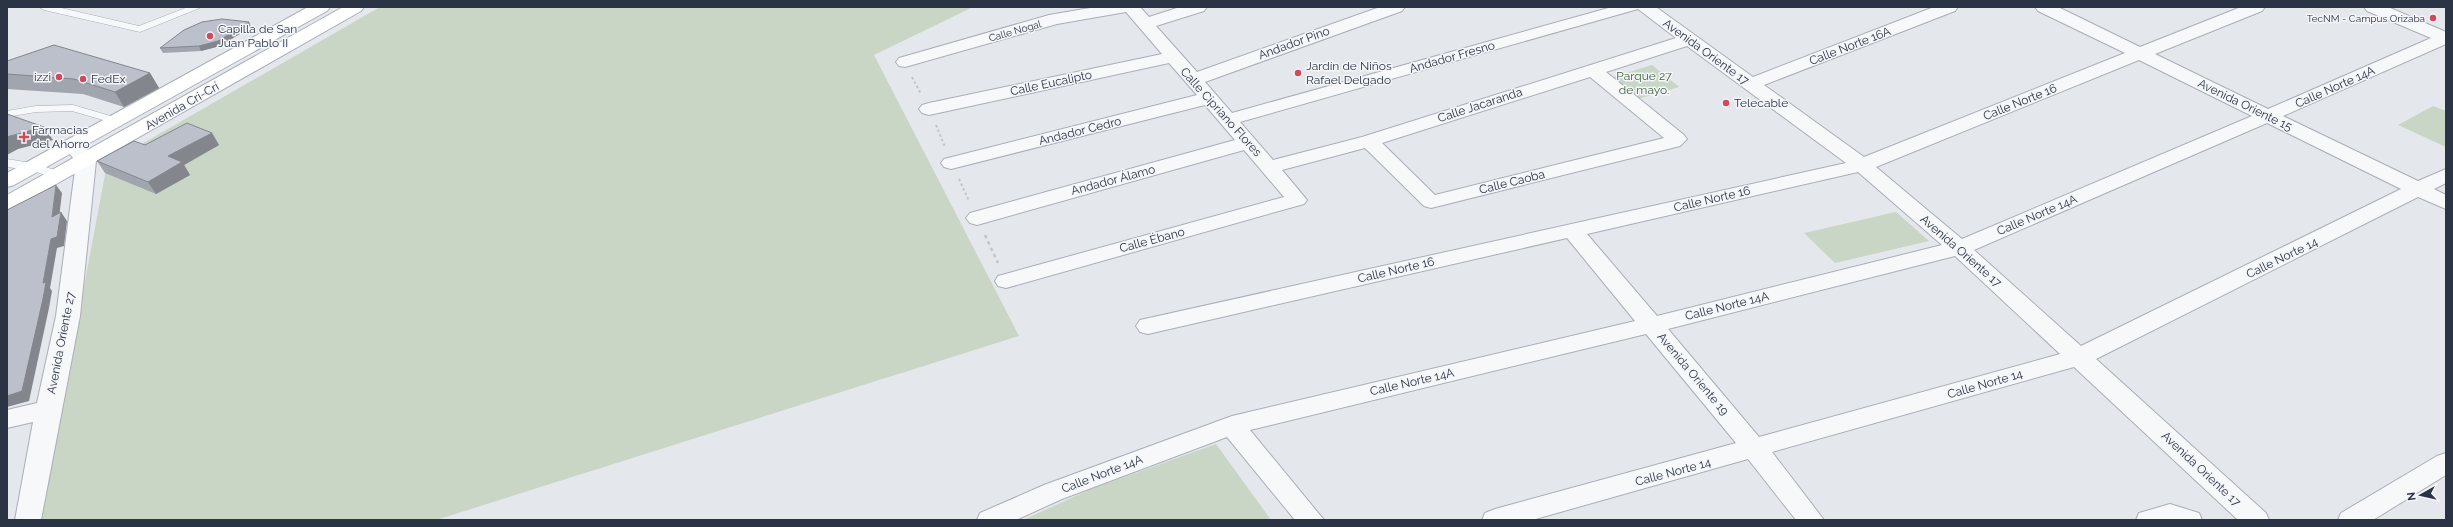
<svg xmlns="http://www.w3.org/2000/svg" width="2453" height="527" viewBox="0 0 2453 527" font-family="Raleway,sans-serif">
	<rect width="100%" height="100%" fill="#e4e7ec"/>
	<g fill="#c9d6c5">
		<path d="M 380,7 L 973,7 L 874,55 L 1019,336 L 436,520 L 40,520 L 107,164 Z"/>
		<path d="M 1652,65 L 1679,87 L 1638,99 L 1613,77 Z"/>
		<path d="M 2433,106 L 2446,111 L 2446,147 L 2398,125 Z"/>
		<path d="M 1896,212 L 1929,241 L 1835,263 L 1804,233 Z"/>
		<path d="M 1216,444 L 1271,520 L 1023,520 L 1091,489 Z"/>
	</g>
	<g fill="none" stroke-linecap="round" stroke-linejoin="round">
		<g stroke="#a9aeb7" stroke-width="1">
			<g id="service">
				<path d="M 39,7 L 57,7 L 139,26 L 188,7 L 202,7 L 140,32 L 44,10 Z"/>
				<path d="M 73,105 L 121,119 L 123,121 L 117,124 L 72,111 L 36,112 L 7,117 L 7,111 L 36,106 Z"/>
				<path d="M 7,159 L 37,164 L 63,173 L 65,176 L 59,180 L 31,170 L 7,167 Z"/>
			</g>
		</g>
		<g stroke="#a9aeb7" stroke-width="2">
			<g id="minor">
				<path d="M 1096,7 L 1140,7 L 1149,17 L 1180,7 L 1207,7 L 1204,11 L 1156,26 L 1197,72 L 1380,7 L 1405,7 L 1402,11 L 1205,82 L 1232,113 L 1612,7 L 1656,7 L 1753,77 L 1934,7 L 1958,7 L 1955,11 L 1764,85 L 1864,157 L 2125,53 L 2038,11 L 2035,7 L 2058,7 L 2140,47 L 2241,7 L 2265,7 L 2262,11 L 2155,54 L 2268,109 L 2431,38 L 2367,11 L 2364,7 L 2388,7 L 2446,32 L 2446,44 L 2283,116 L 2418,181 L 2446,169 L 2446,183 L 2434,189 L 2446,195 L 2446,209 L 2418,197 L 2096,359 L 2266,513 L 2269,520 L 2238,520 L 2074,367 L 1772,452 L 1824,520 L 1796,520 L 1748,459 L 1532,520 L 1482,520 L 1485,513 L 1495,509 L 1736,443 L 1646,334 L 1250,430 L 1324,520 L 1295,520 L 1227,437 L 1062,499 L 1016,520 L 977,520 L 980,513 L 1044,485 L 1232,416 L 1635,321 L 1567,238 L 1148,334 L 1140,332 L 1136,326 L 1140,320 L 1846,163 L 1687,46 L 1606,72 L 1684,135 L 1687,139 L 1680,146 L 1431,208 L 1424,206 L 1365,148 L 1282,170 L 1307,200 L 1304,204 L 1006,288 L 998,286 L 995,281 L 998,276 L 1284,197 L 1244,150 L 984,223 L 977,225 L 970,223 L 966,218 L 970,213 L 1235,140 L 1205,105 L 951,169 L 944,167 L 941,163 L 944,159 L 1197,95 L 1169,63 L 929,115 L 922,113 L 919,109 L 922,105 L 929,103 L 1162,54 L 1126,12 L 1057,24 L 905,67 L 899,66 L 896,62 L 899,58 L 1049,15 ZM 1638,9 L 1676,38 L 1362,137 L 1273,160 L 1240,122 ZM 2139,60 L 2252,116 L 1962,239 L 1876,167 ZM 1590,77 L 1664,138 L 1435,195 L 1382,143 ZM 2267,123 L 2401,189 L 2081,346 L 1974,250 ZM 1858,172 L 1942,245 L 1657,316 L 1587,234 ZM 1955,256 L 2060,354 L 1759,437 L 1668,329 Z"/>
				<path d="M 73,139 L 80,141 L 96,161 L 80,316 L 41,520 L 15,520 L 33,422 L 7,428 L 7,410 L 37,403 L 56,316 L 76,162 L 63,145 L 66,141 Z"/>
				<path d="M 2446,453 L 2446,475 L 2373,520 L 2338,520 L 2341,513 L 2437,456 Z"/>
				<path d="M 2170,504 L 2199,513 L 2202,520 L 2136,520 L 2139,513 Z"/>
			</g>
		</g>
		<g stroke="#a9aeb7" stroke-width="2">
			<g id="secondary">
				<path d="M 308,7 L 330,7 L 327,11 L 14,185 L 7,187 L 7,173 Z"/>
				<path d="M 343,7 L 364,7 L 361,11 L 14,208 L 7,210 L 7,195 Z"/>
			</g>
		</g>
		<g stroke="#c2c5cb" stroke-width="2" stroke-dasharray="2.5 2.5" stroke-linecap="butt">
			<path d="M 912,77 L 921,94"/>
			<path d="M 936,125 L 945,147"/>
			<path d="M 959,179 L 969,201"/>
		</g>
		<path stroke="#c2c5cb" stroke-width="2.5" stroke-dasharray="3.5 3.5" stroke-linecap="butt" d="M 985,235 L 998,263"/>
		<use href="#service" fill="#f7f8fa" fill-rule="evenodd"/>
		<use href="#minor" fill="#f7f8fa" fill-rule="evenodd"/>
		<use href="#secondary" fill="#fff" fill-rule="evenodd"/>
	</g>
	<g fill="#a1a5ae">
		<path d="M 249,22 L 251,27 L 220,46 L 201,51 L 163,53 L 160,48 Z"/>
		<path d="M 7,61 L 150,73 L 159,88 L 124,107 L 83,94 L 7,89 Z"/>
		<path d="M 212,133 L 219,145 L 184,165 L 190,175 L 156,194 L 105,173 L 97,161 Z"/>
	</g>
	<g fill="#83868d">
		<path d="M 249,22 L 251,27 L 220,46 L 201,51 L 199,46 Z"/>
		<path d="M 150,73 L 159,88 L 124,107 L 115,92 Z"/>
		<path d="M 44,127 L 53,140 L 18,149 L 7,155 L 7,137 L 10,136 Z"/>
		<path d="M 212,133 L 219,145 L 184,165 L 190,175 L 156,194 L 148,182 L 168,156 Z"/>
		<path d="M 56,185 L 62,193 L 58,226 L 52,217 Z"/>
		<path d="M 61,212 L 67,221 L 64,246 L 57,248 L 50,288 L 52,291 L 49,308 L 29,401 L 7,407 L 7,396 L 43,283 L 51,239 Z"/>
	</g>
	<g fill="#bbc0ca" stroke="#83868d">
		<path d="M 222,19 L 249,22 L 218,41 L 199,46 L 160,48 L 184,30 L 202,22 Z"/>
		<path d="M 54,45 L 150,73 L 115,92 L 74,79 L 7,74 L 7,61 Z"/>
		<path d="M 7,114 L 44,127 L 10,136 L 7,137 Z"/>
		<path d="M 187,123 L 212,133 L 168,156 L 182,162 L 148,182 L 97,161 L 134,141 L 145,145 Z"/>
		<path d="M 56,185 L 52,217 L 61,212 L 57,237 L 51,239 L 43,283 L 46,282 L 43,299 L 22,391 L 7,396 L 7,210 Z"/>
	</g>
	<g fill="#d1495b" stroke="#f4f6f9" stroke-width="1.5">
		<circle cx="2433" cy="18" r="4"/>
		<circle cx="210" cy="36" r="4"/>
		<circle cx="1298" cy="73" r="4"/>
		<circle cx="59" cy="77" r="4"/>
		<circle cx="83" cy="79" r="4"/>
		<circle cx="1726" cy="103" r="4"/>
		<path d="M22 131h4v4h4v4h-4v4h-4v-4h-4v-4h4z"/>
	</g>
	<g text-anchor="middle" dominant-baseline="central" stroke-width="3" stroke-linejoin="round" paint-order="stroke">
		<g font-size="10" fill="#2b3445" stroke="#f4f6f9" text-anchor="end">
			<text x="2425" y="18">TecNM - Campus Orizaba</text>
		</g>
		<g font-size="10" fill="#2b3445" stroke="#f4f6f9">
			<text transform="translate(1015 31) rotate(-16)">Calle Nogal</text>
		</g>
		<g font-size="12" fill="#2b3445" stroke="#f4f6f9" text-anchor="start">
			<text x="218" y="29">Capilla de San<tspan x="218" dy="14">Juan Pablo II</tspan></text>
			<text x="1306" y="66">Jardín de Niños<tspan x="1306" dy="14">Rafael Delgado</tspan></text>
			<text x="51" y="77" text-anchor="end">izzi</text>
			<text x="91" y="79">FedEx</text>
			<text x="1734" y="103">Telecable</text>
			<text x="32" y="130">Farmacias<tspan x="32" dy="14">del Ahorro</tspan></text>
		</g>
		<g font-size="12" fill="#2b3445" stroke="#f4f6f9">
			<text transform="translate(1294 43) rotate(-20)">Andador Pino</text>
			<text transform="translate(1850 46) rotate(-21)">Calle Norte 16A</text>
			<text transform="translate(1706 52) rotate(36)">Avenida Oriente 17</text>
			<text transform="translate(1452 57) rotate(-16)">Andador Fresno</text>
			<text transform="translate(1051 83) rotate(-12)">Calle Eucalipto</text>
			<text transform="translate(2335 87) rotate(-24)">Calle Norte 14A</text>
			<text transform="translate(2020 102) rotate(-22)">Calle Norte 16</text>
			<text transform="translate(1480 105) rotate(-18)">Calle Jacaranda</text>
			<text transform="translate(2245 105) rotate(26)">Avenida Oriente 15</text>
			<text transform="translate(182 106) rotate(-30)">Avenida Cri-Crí</text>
			<text transform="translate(1221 112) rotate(48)">Calle Cipriano Flores</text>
			<text transform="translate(1080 131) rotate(-14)">Andador Cedro</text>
			<text transform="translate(1113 180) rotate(-15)">Andador Álamo</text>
			<text transform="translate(1512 182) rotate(-14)">Calle Caoba</text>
			<text transform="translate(1712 199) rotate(-13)">Calle Norte 16</text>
			<text transform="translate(2037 215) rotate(-23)">Calle Norte 14A</text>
			<text transform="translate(1152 240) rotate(-15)">Calle Ébano</text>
			<text transform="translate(1961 251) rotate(41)">Avenida Oriente 17</text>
			<text transform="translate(2282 258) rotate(-26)">Calle Norte 14</text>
			<text transform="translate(1396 270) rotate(-13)">Calle Norte 16</text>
			<text transform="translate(1727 306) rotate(-14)">Calle Norte 14A</text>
			<text transform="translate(61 343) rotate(-79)">Avenida Oriente 27</text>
			<text transform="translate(1693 374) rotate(50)">Avenida Oriente 19</text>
			<text transform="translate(1412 382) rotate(-13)">Calle Norte 14A</text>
			<text transform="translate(1985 384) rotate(-16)">Calle Norte 14</text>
			<text transform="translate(2201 469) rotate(43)">Avenida Oriente 17</text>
			<text transform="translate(1673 472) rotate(-15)">Calle Norte 14</text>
			<text transform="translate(1102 474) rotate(-21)">Calle Norte 14A</text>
		</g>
		<g font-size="12" fill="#3f6138" stroke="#f4f6f9">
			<text x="1644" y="76">Parque 27<tspan x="1644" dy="14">de mayo.</tspan></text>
		</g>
	</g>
	<rect width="2453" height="527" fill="none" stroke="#2b3445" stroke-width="16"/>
	<g transform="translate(2421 495) rotate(262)" stroke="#f4f6f9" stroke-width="3" paint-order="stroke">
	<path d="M0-3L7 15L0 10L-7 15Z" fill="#2b3445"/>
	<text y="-6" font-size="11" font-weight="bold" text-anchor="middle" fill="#2b3445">N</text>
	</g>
</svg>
